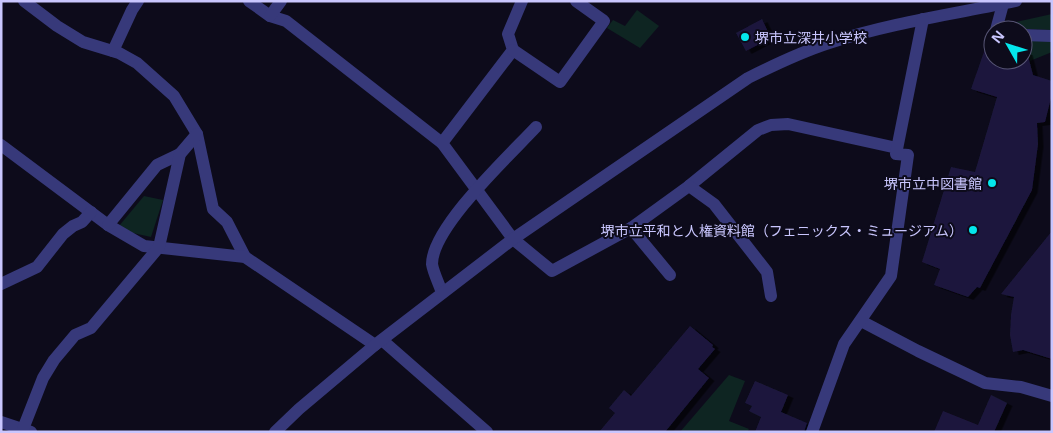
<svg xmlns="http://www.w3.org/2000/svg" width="1053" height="433" viewBox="0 0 1053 433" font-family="'Open Sans','Noto Sans JP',sans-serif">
	<defs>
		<filter id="shadow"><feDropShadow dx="5.5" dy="3" stdDeviation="0" flood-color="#0009"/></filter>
	</defs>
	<rect width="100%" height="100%" fill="#0d0b1b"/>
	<g fill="#0e2522">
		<path d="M 637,10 L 659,26 L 640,48 L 607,28 L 613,20 L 625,26 Z"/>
		<path d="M 1052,14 L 1052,30 L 1030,29 L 1001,30 L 1002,25 Z"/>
		<path d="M 1023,40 L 1052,41 L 1052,52 L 1030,61 L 1026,45 L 1023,45 Z"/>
		<path d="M 144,196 L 163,200 L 151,237 L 133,233 L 119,226 Z"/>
		<path d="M 729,375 L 745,381 L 729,421 L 749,429 L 747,432 L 680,432 Z"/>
	</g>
	<g fill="#1c183c" filter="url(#shadow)">
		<path d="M 762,19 L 771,38 L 746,51 L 736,33 Z"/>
		<path d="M 985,49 L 989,52 L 993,53 L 993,60 L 1023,60 L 1023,51 L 1027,52 L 1033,75 L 1052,81 L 1052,94 L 1045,122 L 1037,123 L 1038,144 L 1032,190 L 980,288 L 977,287 L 968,297 L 934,285 L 940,269 L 922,262 L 951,167 L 975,172 L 997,97 L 971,89 Z"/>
		<path d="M 1052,231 L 1052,359 L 1023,350 L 1013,352 L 1010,335 L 1011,315 L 1014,297 L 1001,294 Z"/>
		<path d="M 690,326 L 713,345 L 712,347 L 715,349 L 698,369 L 709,378 L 665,432 L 599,432 L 615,413 L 609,408 L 624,390 L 631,396 Z"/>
		<path d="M 755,381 L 788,395 L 781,412 L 807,423 L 804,432 L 755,432 L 761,417 L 749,411 L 752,406 L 745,403 Z"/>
		<path d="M 991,395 L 1007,403 L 994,432 L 934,432 L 943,411 L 978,425 Z"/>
	</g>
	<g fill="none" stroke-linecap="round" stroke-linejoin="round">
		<g stroke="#37397a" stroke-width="12">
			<path d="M 24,1 L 57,26 L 83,42 L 119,53 L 137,63 L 174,96 L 197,134 L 213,209 L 227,222 L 245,257"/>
			<path d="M 249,1 L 270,16 L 286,21 L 442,143"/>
			<path d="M 522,1 L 508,34 L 513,50 L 442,143 L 513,239 L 552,271 L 631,228 L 689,186 L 758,130 L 771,125 L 788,124 L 897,148"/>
			<path d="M 270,16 L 281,1"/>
			<path d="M 996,30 L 1003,4"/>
			<path d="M 1023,35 L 1052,36"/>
			<path d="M 992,45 L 993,43"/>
			<path d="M 513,50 L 560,82 L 604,21 L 576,1"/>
			<path d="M 113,51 L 132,10 L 138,1"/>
			<path d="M 1,145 L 108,225 L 144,246 L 245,257 L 375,345"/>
			<path d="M 689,186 L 714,204 L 767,272 L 771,296"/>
			<path d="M 108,225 L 157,165 L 180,154"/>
			<path d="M 631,228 L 670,275"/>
			<path d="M 1,284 L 37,267 L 63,234 L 73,226 L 82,222 L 91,212"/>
			<path d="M 442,293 C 440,286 433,272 432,264 C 432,227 510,155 536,127"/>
			<path d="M 861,321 L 918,351 L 985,383 L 1021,387 L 1052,396"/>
			<path d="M 382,340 L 487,432"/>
			<path d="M 1,422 L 31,432"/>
			<path d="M 23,429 L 43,378 L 54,360 L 75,335 L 91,328 L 159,247 L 180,154 L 197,134"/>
			<path d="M 275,432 L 299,409 L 375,345 L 513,239 L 748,78 C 774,65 801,52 829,43 C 890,23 954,14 1016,1"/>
			<path d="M 812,432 L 844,344 L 891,276 L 908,155 L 896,154 L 923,19"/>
		</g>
	</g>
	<g fill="#04e6ec" stroke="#0d0b1b" stroke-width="2">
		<circle cx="745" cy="37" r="5"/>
		<circle cx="992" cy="183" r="5"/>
		<circle cx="973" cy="230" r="5"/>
	</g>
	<g text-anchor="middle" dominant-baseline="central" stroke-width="4" stroke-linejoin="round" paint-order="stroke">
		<g font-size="14" fill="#c9c6fe" stroke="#0d0b1b" text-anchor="end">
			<text x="755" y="37" text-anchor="start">堺市立深井小学校</text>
			<text x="982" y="183">堺市立中図書館</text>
			<text x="963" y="230">堺市立平和と人権資料館（フェニックス・ミュージアム）</text>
		</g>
	</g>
	<rect width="1053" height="433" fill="none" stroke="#c9c6fe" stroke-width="5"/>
	<g transform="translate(1008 45) rotate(309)"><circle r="24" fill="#0d0b1b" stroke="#585676"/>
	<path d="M0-4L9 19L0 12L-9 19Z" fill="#04e6ec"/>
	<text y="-8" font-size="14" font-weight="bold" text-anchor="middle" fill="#c9c6fe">N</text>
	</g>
</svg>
